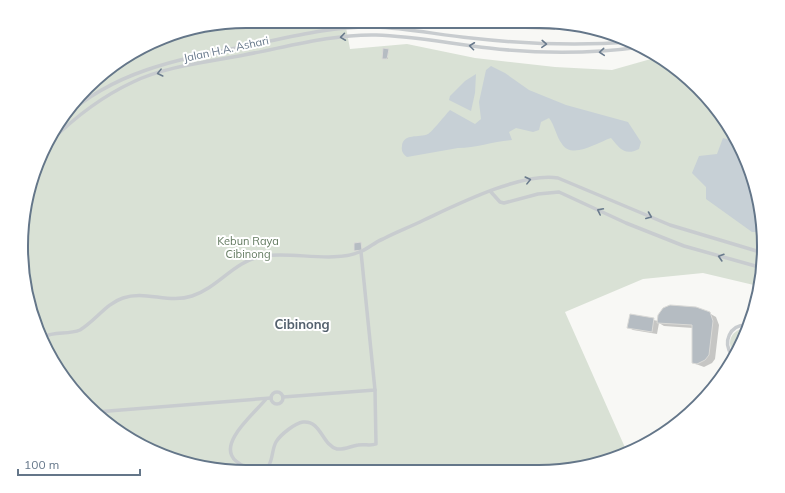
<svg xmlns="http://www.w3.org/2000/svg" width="785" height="493" viewBox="0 0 785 493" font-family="Mulish,sans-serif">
	<rect width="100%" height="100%" fill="#f8f8f5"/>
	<g fill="#d9e1d5">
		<path d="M 247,21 L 345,22 L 350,49 L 407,44 L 475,58 L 555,67 L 612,70 L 658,57 L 676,68 L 734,134 L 762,217 L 758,286 L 703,273 L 643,279 L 565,312 L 627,452 L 597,464 L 553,471 L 217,470 L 160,455 L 109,425 L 59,372 L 29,305 L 21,232 L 33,174 L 68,109 L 121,59 L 174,33 Z"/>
		<path d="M 745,328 L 733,352 C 726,341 732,330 745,328 Z"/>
	</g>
	<g fill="#c7d0d6">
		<path d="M 491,66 L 505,73 L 529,90 L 566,105 L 628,122 L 641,142 L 639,149 C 625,156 620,149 611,138 C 598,142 572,160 562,144 C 556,136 555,126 549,118 L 541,122 L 539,130 L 533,132 L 516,128 L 509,132 L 512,140 C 494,141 476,148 458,148 L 407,157 C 403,154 401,151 402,146 C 403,133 419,138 428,134 C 432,132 446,114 450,110 L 475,124 L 481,119 L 479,102 L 486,70 Z"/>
		<path d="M 476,74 L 475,93 L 471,111 L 449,100 L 450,96 L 465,81 Z"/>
		<path d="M 723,138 L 737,142 L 762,217 L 761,232 L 752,232 L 706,199 L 706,187 L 692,173 L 699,156 L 717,154 Z"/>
	</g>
	<g fill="#0003">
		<path d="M 389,22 L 394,22 L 394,24 L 390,24 Z"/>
		<path d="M 460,22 L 493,22 L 492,28 Z"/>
		<path d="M 520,23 L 555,23 L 555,30 L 525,29 L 520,26 Z"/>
		<path d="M 388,50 L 388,59 L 384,59 Z"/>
		<path d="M 709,313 L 716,317 L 719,325 L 715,359 L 712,363 L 704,367 L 693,363 L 693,328 L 664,326 L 659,323 L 657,334 L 633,330 L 628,327 L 630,315 L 658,321 Z"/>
	</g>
	<g fill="#b5bcc2" stroke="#dadad7">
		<path d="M 466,22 L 488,22 L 487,26 Z"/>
		<path d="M 519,23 L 551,23 L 550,28 L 519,27 Z"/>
		<path d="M 383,48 L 389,49 L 387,59 L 382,59 Z"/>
		<path d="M 361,242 L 362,250 L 354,251 L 354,243 Z"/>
		<path d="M 670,305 L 696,307 L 710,312 L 713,321 L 709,355 L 705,360 L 697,364 L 692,363 L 692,325 L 657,323 L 658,315 L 663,308 Z"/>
		<path d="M 630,314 L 654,318 L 652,332 L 627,328 Z"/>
	</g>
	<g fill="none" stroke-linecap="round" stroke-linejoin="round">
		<g stroke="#c8cccf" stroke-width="3.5">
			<path d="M 63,118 C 118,67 191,57 261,43 C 298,35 336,26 375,27 C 407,28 439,35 471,38 C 524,44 577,46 631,42"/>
			<path d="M 51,141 C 75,117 103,96 133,82 C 166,66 209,62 244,55 C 287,47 332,34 376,35 C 414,36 452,44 489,48 C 540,54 590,54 641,47"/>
			<path d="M 491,192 L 500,202 L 504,203 L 538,194 L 559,192 L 626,223 L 684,246 L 759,267"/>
			<path d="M 43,337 C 55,331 68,335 80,330 C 95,321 107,303 123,298 C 145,290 169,304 192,296 C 219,287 234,261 263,256 C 293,251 333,264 362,251 C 369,248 375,242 383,239 C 396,232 410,227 424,220 C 458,204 522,172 558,178 L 670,225 L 760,252"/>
			<path d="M 732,355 C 722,342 730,325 746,325"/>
			<circle cx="277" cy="398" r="6"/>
			<path d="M 283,397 L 375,390 L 361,252"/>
			<path d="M 266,399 C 255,413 216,444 236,461 C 242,466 251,470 259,470 C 262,470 267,468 269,465 C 273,458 272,449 276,442 C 280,435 295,423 303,422 C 321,420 322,445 337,449 C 344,450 351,446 358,445 C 364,444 371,446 376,444 L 375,390"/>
			<path d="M 96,412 L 271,398"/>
		</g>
	</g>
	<defs><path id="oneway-chevron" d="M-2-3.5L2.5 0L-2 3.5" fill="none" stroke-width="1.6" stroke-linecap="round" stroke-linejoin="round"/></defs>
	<g stroke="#697a8c">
		<use href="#oneway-chevron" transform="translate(343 37) rotate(172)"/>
		<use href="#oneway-chevron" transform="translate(544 44) rotate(3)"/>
		<use href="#oneway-chevron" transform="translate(472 46) rotate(-173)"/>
		<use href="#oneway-chevron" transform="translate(602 52) rotate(175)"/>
		<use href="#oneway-chevron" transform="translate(160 73) rotate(166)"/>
		<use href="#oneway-chevron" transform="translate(528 180) rotate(-14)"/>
		<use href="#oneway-chevron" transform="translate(600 211) rotate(-153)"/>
		<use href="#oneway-chevron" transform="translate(649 216) rotate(22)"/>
		<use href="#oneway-chevron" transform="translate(721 257) rotate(-163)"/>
	</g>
	<g text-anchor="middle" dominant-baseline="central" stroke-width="4" stroke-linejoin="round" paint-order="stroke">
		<g font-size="11" fill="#647689" stroke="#fff">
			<text transform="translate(226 49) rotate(-12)">Jalan H.A. Ashari</text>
		</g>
		<g font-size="11" fill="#637a60" stroke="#fff">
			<text x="248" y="241">Kebun Raya<tspan x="248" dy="13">Cibinong</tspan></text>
		</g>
		<g font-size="13" font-weight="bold" fill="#53606d" stroke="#fff">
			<text x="302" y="324">Cibinong</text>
		</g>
	</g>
	<path d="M0 0H785V493H0ZM246 28H539A218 218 0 0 1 757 246V247A218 218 0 0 1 539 465H246A218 218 0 0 1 28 247V246A218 218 0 0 1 246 28Z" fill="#fff" fill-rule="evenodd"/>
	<path fill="none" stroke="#647689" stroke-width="2" d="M246 28H539A218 218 0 0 1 757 246V247A218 218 0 0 1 539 465H246A218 218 0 0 1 28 247V246A218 218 0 0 1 246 28Z"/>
	<path d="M18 469v6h122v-6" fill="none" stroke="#647689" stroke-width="2"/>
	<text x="24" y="469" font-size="12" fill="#647689" stroke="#ffffff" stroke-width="3" paint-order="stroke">100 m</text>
</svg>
